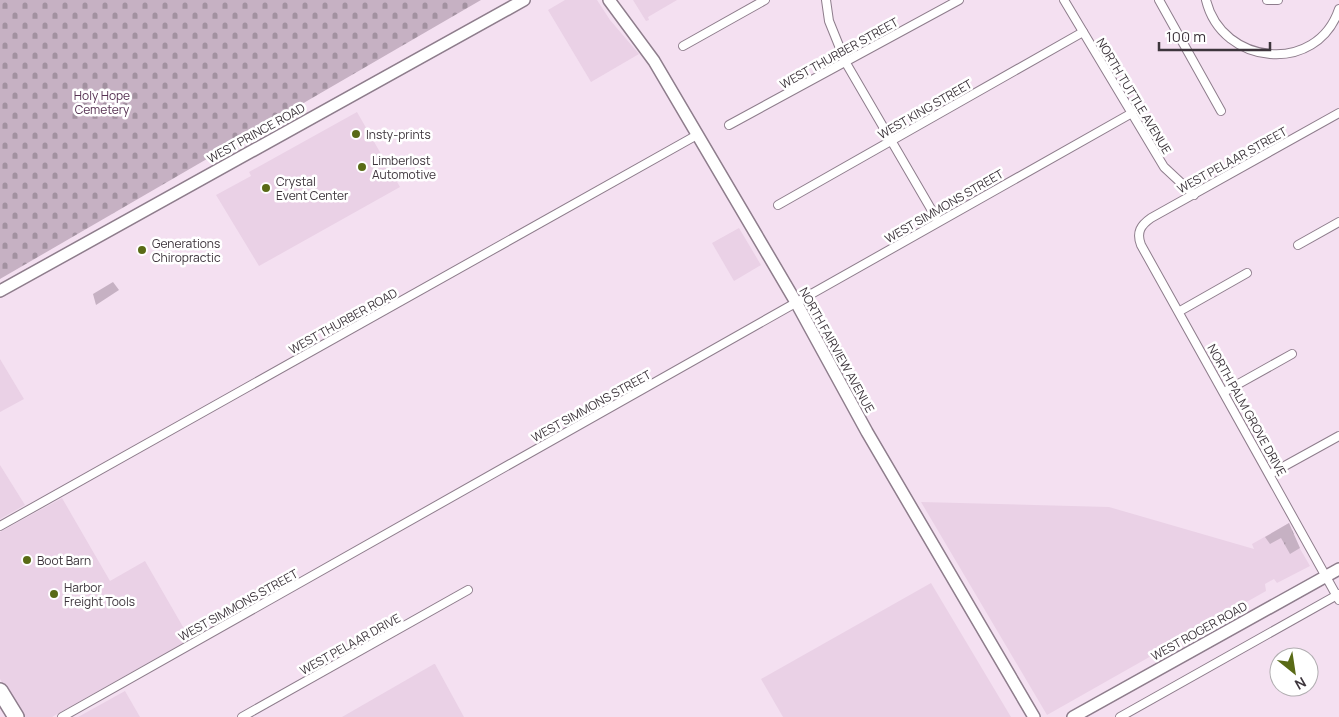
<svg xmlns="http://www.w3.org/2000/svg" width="1339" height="717" viewBox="0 0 1339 717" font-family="Manrope,sans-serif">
	<defs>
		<pattern id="cemetery-stones" width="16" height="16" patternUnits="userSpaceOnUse" patternTransform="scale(1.25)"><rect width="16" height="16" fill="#c6b1c3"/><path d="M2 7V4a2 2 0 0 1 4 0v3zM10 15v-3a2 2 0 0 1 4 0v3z" fill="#a291a0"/></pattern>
		<pattern id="park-tufts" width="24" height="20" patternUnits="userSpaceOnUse" patternTransform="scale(1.25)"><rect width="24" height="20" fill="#c6b1c3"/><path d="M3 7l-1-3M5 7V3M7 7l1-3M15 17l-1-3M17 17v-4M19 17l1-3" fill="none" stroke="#a291a0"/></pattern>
	</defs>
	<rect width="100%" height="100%" fill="#f4e0f1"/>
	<g fill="#ead1e6">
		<path d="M 565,0 L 597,0 L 610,20 L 639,54 L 591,82 L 548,10 Z"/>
		<path d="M 633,0 L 677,0 L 648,17 L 649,20 L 646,21 Z"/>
		<path d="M 357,112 L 400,187 L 259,266 L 216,195 L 251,176 L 249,172 Z"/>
		<path d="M 739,228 L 761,265 L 734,281 L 712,243 Z"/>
		<path d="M 0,359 L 24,399 L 0,412 Z"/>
		<path d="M 0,465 L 25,505 L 0,519 Z"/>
		<path d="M 62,498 L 110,581 L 145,561 L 190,639 L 52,717 L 23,717 L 0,679 L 0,532 Z"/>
		<path d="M 921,502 L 1109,507 L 1254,549 L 1252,544 L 1289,523 L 1295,540 L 1310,566 L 1277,583 L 1274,579 L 1265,584 L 1266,591 L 1047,715 Z"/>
		<path d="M 931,583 L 1011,717 L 783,717 L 761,679 Z"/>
		<path d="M 435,664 L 464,717 L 342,717 L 434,664 Z"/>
		<path d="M 125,691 L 140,717 L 78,717 Z"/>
	</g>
	<path fill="#c6b1c3" d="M 113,282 L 119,290 L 96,305 L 93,294 Z"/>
	<path fill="url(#cemetery-stones)" d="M 0,0 L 481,0 L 0,279 Z"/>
	<path fill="url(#park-tufts)" d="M 1289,523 L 1300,548 L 1290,554 L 1281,538 L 1270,544 L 1265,537 Z"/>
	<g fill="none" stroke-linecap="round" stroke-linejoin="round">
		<g stroke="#8e7d8c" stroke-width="10">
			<g id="street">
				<path d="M 826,0 L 829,21 L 846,63 L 938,221"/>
				<path d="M 1064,0 L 1164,167 L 1194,195"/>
				<path d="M 1159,0 L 1221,111"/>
				<path d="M 1206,0 C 1222,66 1317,75 1339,9"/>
				<path d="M 1267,0 L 1278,0"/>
				<path d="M 683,46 L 765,0"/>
				<path d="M 1339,113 L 1151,218 C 1141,225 1136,232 1141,245 L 1339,600"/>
				<path d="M 729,125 L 959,0"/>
				<path d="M 778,205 L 1083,32"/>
				<path d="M 1298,245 L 1339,222"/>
				<path d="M 1180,311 L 1247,273"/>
				<path d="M 1224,392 L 1292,354"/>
				<path d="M 1270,474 L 1339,436"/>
				<path d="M 0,526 L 697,135"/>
				<path d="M 62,717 L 1132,113"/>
				<path d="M 242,717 L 468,590"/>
				<path d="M 1120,717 L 1339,594"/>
			</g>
		</g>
		<g stroke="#8e7d8c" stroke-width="14">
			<g id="secondary">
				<path d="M 609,0 L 654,61 L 797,304 L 867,432 L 1034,717"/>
				<path d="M 0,291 L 524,0"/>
				<path d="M 1073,717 L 1339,569"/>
			</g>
		</g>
		<g stroke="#8e7d8c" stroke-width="18">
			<path id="highway" d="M 0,691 L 16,717"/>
		</g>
		<use href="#street" stroke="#fff" stroke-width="8"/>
		<use href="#secondary" stroke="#fff" stroke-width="11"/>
		<use href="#highway" stroke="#fff" stroke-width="15"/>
	</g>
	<g fill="#596a16" stroke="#fff" stroke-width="2">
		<circle cx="356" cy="134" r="5"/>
		<circle cx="362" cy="167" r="5"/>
		<circle cx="266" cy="188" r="5"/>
		<circle cx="142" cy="250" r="5"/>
		<circle cx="27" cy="560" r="5"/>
		<circle cx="54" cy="594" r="5"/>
	</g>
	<g text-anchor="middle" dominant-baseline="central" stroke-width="5" stroke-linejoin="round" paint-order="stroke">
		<g font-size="12" fill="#3d353c" stroke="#fff">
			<text transform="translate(839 53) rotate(-29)">WEST THURBER STREET</text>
			<text transform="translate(1134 96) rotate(59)">NORTH TUTTLE AVENUE</text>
			<text transform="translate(925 109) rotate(-30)">WEST KING STREET</text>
			<text transform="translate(256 133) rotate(-29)">WEST PRINCE ROAD</text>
			<text transform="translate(1232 160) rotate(-29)">WEST PELAAR STREET</text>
			<text transform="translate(944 206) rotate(-30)">WEST SIMMONS STREET</text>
			<text transform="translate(343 321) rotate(-29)">WEST THURBER ROAD</text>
			<text transform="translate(837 350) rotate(61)">NORTH FAIRVIEW AVENUE</text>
			<text transform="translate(591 406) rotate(-29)">WEST SIMMONS STREET</text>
			<text transform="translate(1247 410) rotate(61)">NORTH PALM GROVE DRIVE</text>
			<text transform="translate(238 605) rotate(-29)">WEST SIMMONS STREET</text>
			<text transform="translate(1199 631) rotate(-29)">WEST ROGER ROAD</text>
			<text transform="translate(350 644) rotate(-29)">WEST PELAAR DRIVE</text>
		</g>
		<g font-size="12" fill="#563152" stroke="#fff">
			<text x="102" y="95">Holy Hope<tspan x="102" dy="14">Cemetery</tspan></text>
		</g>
		<g font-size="12" fill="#3d353c" stroke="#fff" text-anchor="start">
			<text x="366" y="134">Insty-prints</text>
			<text x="372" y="160">Limberlost<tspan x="372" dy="14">Automotive</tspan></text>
			<text x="276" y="181">Crystal<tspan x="276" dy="14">Event Center</tspan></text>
			<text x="152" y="243">Generations<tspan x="152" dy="14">Chiropractic</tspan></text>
			<text x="37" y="560">Boot Barn</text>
			<text x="64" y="587">Harbor<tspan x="64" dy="14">Freight Tools</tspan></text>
		</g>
	</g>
	<g transform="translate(1294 672) rotate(150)"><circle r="24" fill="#ffffff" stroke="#b1aeb1"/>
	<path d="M0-4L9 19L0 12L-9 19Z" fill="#596a16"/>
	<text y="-8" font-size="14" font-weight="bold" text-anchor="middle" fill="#3d353c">N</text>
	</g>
	<path d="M1159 42v8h111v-8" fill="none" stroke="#3d353c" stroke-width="2.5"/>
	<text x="1166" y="42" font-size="15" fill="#3d353c" stroke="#ffffff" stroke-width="4" paint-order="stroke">100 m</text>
</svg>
